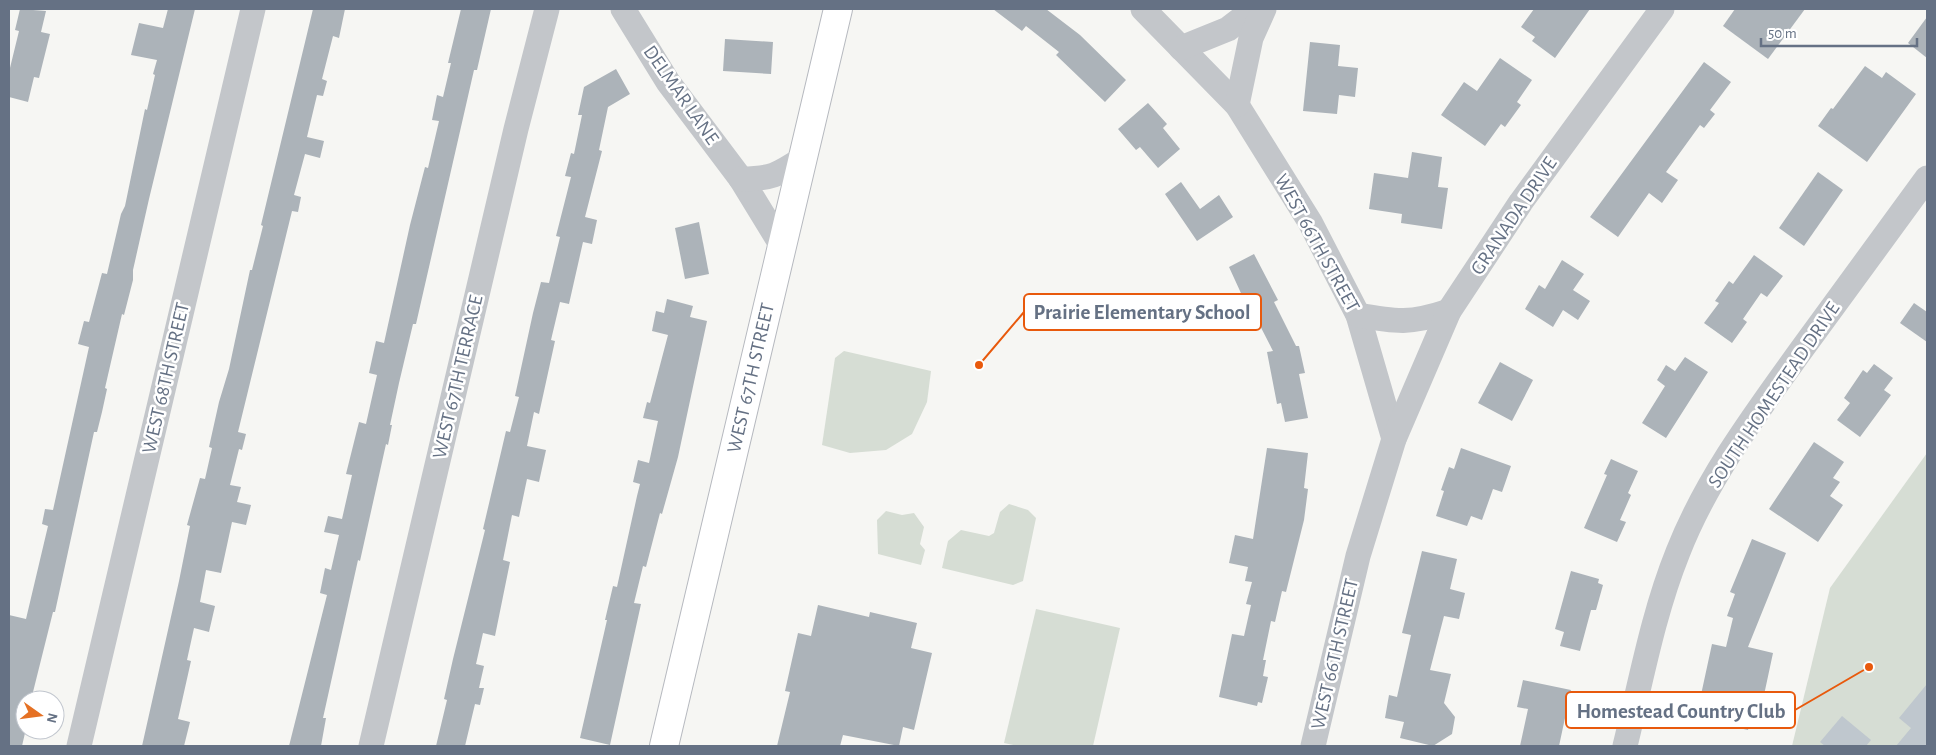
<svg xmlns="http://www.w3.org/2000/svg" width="1936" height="755" viewBox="0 0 1936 755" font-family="'Alegreya Sans',sans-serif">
	<rect width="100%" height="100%" fill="#f6f6f3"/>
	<g fill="#d6ddd4">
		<path d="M 844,351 L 931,371 L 927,402 L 912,434 L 886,450 L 850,453 L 822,445 L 835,358 Z"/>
		<path d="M 1927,453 L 1927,746 L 1792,746 L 1830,588 Z"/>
		<path d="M 1009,504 L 1028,510 L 1036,518 L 1023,581 L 1013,585 L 942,568 L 948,541 L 961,530 L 989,536 L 994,533 L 1000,512 Z"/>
		<path d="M 886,511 L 902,515 L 914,513 L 924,527 L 920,544 L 925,550 L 921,565 L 878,554 L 877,520 Z"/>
		<path d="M 1036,609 L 1120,628 L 1093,746 L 1018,746 L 1004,743 Z"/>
	</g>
	<g fill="#bfc7ce">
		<path d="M 1927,684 L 1927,746 L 1896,746 L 1911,728 L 1899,718 Z"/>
		<path d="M 1842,716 L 1871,740 L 1866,746 L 1825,746 L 1820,742 Z"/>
	</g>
	<g fill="#acb3b9">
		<path d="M 20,9 L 46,11 L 41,32 L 50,34 L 39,78 L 34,77 L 28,102 L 9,97 L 9,72 L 19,31 L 15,30 Z"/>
		<path d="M 168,9 L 195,9 L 149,199 L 133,270 L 133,280 L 124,315 L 122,314 L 105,388 L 107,389 L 102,412 L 97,432 L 94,432 L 55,612 L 53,612 L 31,700 L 25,700 L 25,733 L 22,746 L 9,746 L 9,615 L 26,619 L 48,526 L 42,524 L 45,509 L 53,510 L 89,347 L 78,344 L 84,321 L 89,322 L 102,273 L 107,274 L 121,214 L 125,206 L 145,109 L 147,110 L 155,75 L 153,74 L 157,60 L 131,55 L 139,23 L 163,28 Z"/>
		<path d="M 313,9 L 345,9 L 339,38 L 333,36 L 322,79 L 327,81 L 323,96 L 317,95 L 307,137 L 324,141 L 320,158 L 305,154 L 294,195 L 301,197 L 298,212 L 292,211 L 238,432 L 246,434 L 242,450 L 239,449 L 230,485 L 241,487 L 237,502 L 251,505 L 246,525 L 232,522 L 221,573 L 206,570 L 200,602 L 215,606 L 209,632 L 194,628 L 187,660 L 191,661 L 178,719 L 190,722 L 184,746 L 142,746 L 179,581 L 190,526 L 187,525 L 200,478 L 205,479 L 212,448 L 209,447 L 219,402 L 229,369 L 250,270 L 252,270 L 263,226 L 261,225 Z"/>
		<path d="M 461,9 L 491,9 L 477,70 L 474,70 L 416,324 L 413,324 L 399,383 L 390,425 L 392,425 L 388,445 L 386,444 L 360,561 L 358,560 L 323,718 L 326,718 L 321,746 L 289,746 L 327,595 L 320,593 L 325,568 L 331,570 L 339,535 L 324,532 L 328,516 L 342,519 L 352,475 L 346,474 L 359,422 L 366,424 L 377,375 L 369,373 L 376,341 L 384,343 L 410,225 L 425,167 L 428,168 L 439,121 L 432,120 L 437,95 L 443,97 L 451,63 L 448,63 Z"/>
		<path d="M 993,9 L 1046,9 L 1080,35 L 1126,80 L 1105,102 L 1056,55 L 1059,52 L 1026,26 L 1022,31 Z"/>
		<path d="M 1534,9 L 1590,9 L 1555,58 L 1532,41 L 1535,37 L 1521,27 Z"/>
		<path d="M 1735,9 L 1805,9 L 1768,59 L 1723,26 Z"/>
		<path d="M 1927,17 L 1927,58 L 1908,43 Z"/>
		<path d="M 725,39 L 773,42 L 771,74 L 723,71 Z"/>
		<path d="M 1310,42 L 1340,45 L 1338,66 L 1358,68 L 1355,97 L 1339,95 L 1337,114 L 1303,111 Z"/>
		<path d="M 1500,58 L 1532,80 L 1517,102 L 1521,105 L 1505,127 L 1501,124 L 1485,146 L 1441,115 L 1464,82 L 1477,91 Z"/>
		<path d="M 1704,62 L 1731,82 L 1710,110 L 1715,114 L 1704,128 L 1700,125 L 1666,172 L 1678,180 L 1662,203 L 1649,193 L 1618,237 L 1590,217 Z"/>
		<path d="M 1865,66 L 1882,78 L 1886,72 L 1916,94 L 1867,162 L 1818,126 L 1831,108 L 1833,109 Z"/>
		<path d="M 616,69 L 630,94 L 608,107 L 599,150 L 602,151 L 585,217 L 597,220 L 592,244 L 583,242 L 569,304 L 560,302 L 551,340 L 555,341 L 539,414 L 534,412 L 527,446 L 546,450 L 539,482 L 527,479 L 519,517 L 512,515 L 503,560 L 510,562 L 495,636 L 483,633 L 476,664 L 484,666 L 479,688 L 484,688 L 480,705 L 475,704 L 465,746 L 436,746 L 447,700 L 444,699 L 453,659 L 485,530 L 483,529 L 506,431 L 510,432 L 519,397 L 515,396 L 533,313 L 541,282 L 549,283 L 560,237 L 556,236 L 571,177 L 565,176 L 571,153 L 574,154 L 582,115 L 578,115 L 584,87 Z"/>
		<path d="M 1148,103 L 1167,124 L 1163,128 L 1180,149 L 1158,168 L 1140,147 L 1136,150 L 1118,129 Z"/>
		<path d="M 1412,152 L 1442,157 L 1438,187 L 1448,188 L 1442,229 L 1401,223 L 1402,214 L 1369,209 L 1374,173 L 1408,178 Z"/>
		<path d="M 1818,172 L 1843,190 L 1804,246 L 1779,228 Z"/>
		<path d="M 1181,182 L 1200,209 L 1219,195 L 1233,217 L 1197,241 L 1165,194 Z"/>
		<path d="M 699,222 L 709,274 L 685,279 L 675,228 Z"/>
		<path d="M 1254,254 L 1278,300 L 1274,302 L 1296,346 L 1299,346 L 1305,373 L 1299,374 L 1308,418 L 1285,422 L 1281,403 L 1277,404 L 1267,352 L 1273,351 L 1254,314 L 1251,315 L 1229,267 Z"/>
		<path d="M 1754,255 L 1783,276 L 1767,297 L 1761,293 L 1743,319 L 1747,322 L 1732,343 L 1704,323 L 1719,303 L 1715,301 L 1729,281 L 1733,284 Z"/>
		<path d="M 1562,260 L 1584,274 L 1573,290 L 1590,301 L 1578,320 L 1563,310 L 1553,327 L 1525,309 L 1539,285 L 1545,289 Z"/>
		<path d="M 667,299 L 693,306 L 690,317 L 707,321 L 678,457 L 662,514 L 660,513 L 646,567 L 643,566 L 634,603 L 641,604 L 610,745 L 580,738 L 607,620 L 605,620 L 613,586 L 617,587 L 637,496 L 640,484 L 633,482 L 638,460 L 649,463 L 658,421 L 643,418 L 647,402 L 650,403 L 668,335 L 652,331 L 656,311 L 664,313 Z"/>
		<path d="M 1914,303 L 1927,312 L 1927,342 L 1900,323 Z"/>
		<path d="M 1685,357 L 1708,372 L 1666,438 L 1642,423 L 1665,386 L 1657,380 L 1666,365 L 1675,371 Z"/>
		<path d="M 1500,362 L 1533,380 L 1512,421 L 1478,403 Z"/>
		<path d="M 1874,364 L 1893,378 L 1884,390 L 1891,395 L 1860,437 L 1837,420 L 1850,403 L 1844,398 L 1863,370 L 1867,373 Z"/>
		<path d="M 1814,442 L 1844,462 L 1833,478 L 1840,482 L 1830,496 L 1843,505 L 1818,542 L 1769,509 Z"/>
		<path d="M 1267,448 L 1308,453 L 1304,488 L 1308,489 L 1304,520 L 1286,592 L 1282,591 L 1275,622 L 1271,621 L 1263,660 L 1266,660 L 1263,676 L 1268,677 L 1262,703 L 1258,702 L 1257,706 L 1219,697 L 1232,634 L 1244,636 L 1251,605 L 1246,604 L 1252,582 L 1245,581 L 1248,567 L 1229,563 L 1235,535 L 1253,539 Z"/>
		<path d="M 1461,448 L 1511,466 L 1502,492 L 1493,489 L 1482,520 L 1471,516 L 1467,526 L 1436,516 L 1444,491 L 1441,490 L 1449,467 L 1454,469 Z"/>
		<path d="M 1611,459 L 1638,471 L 1628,493 L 1631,495 L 1620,520 L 1626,522 L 1617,542 L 1584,528 L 1607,475 L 1604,474 Z"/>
		<path d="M 1752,539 L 1786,553 L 1748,647 L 1773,653 L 1764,695 L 1767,696 L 1762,717 L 1752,715 L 1748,730 L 1725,725 L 1729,711 L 1699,704 L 1712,644 L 1726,647 L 1733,618 L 1727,616 L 1735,594 L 1730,592 Z"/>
		<path d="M 1422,551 L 1457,559 L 1450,589 L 1465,593 L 1459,619 L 1444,616 L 1430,670 L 1451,674 L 1444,703 L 1455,717 L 1452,734 L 1433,746 L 1400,738 L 1404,722 L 1385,718 L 1389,695 L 1397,697 L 1411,635 L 1402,633 Z"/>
		<path d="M 1571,571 L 1599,579 L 1598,583 L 1603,585 L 1596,610 L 1591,610 L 1580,651 L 1560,646 L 1564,632 L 1555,629 Z"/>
		<path d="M 818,605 L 869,617 L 870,612 L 917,623 L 911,648 L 932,653 L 914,730 L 903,727 L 899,746 L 843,735 L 840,746 L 777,746 L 790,692 L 785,691 L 798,633 L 811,636 Z"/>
		<path d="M 1523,680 L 1571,690 L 1559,746 L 1520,746 L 1528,709 L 1517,707 Z"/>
	</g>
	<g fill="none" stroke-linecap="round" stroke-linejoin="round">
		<g stroke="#b6b9bf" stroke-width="30">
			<path id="secondary" d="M 664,746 L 838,9"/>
		</g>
		<g stroke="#c3c6ca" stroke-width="25">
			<path d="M 623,9 L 668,82 L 741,179 L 782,246"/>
			<path d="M 1143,9 L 1237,105 L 1310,222 L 1358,315 L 1394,439"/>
			<path d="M 1181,48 L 1228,29 L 1254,9"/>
			<path d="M 1237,105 L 1251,38 L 1264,9"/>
			<path d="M 741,179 C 771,179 778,175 802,159"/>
			<path d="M 1358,315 C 1397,322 1410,324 1449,311"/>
			<path d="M 79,746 L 253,9"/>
			<path d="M 371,746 L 516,129 L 547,9"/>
			<path d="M 1313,746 L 1358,556 L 1394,439 L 1449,311 L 1521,202 L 1662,9"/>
			<path d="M 1625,746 C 1641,681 1653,614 1678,552 C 1707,478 1756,413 1802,349 C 1844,292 1886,235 1927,178"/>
		</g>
		<use href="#secondary" stroke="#fff" stroke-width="28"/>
	</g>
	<g text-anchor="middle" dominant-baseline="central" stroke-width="5" stroke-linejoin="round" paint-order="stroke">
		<g font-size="20" fill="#657184" stroke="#fff">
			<text transform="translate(681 95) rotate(55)">DELMAR LANE</text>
			<text transform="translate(1514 216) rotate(-56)">GRANADA DRIVE</text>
			<text transform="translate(1317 243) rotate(61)">WEST 66TH STREET</text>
			<text transform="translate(458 377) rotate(-77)">WEST 67TH TERRACE</text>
			<text transform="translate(166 378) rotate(-77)">WEST 68TH STREET</text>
			<text transform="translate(751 378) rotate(-77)">WEST 67TH STREET</text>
			<text transform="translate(1774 395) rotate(-56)">SOUTH HOMESTEAD DRIVE</text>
			<text transform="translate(1335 654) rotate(-77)">WEST 66TH STREET</text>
		</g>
	</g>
	<path fill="none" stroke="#e8590c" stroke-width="2" d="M979 365L1024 312M1869 667L1795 710"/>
	<g fill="#e8590c" stroke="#fff" stroke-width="2">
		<circle cx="979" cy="365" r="5"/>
		<circle cx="1869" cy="667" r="5"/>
	</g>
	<g fill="#fff" stroke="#e8590c" stroke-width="2">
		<rect x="1024" y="294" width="237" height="36" rx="5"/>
		<rect x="1566" y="692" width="229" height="36" rx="5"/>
	</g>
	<g font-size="21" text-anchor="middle" font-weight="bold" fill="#657184">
		<text x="1142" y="319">Prairie Elementary School</text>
		<text x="1681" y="718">Homestead Country Club</text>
	</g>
	<rect width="1936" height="755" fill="none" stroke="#657184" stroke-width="20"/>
	<g transform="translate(40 715) rotate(104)"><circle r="24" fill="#ffffff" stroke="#c1c6ce"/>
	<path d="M0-4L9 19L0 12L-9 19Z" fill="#e57124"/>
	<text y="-8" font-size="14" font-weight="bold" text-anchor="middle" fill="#657184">N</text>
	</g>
	<path d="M1761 38v8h156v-8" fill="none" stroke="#657184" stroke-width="2.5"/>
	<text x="1768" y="38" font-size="15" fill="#657184" stroke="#ffffff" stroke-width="4" paint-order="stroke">50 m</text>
</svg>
